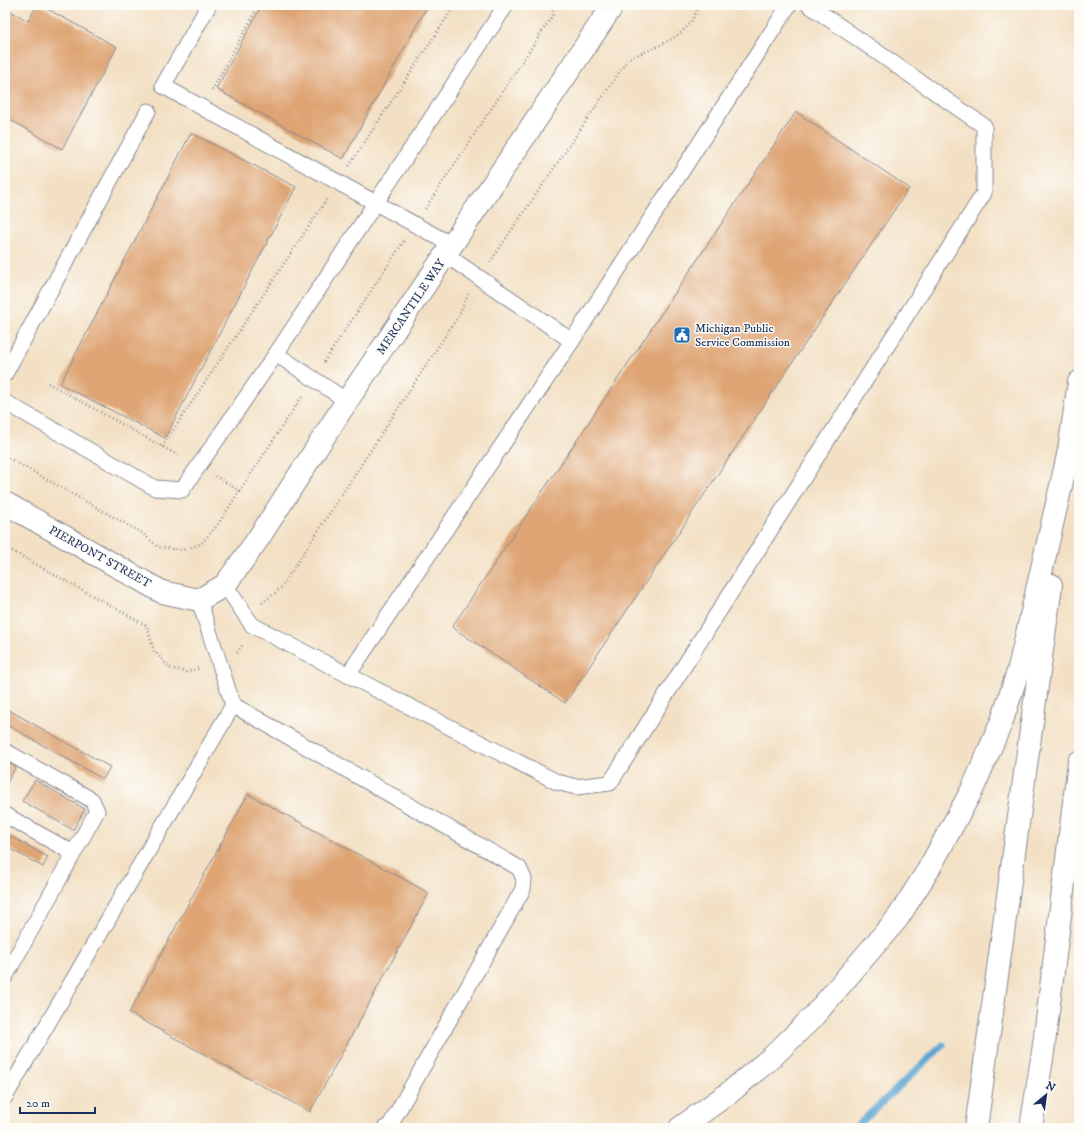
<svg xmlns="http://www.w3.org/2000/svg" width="1084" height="1133" viewBox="0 0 1084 1133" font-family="'IM FELL DW Pica',serif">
	<rect width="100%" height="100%" fill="#fdfcf7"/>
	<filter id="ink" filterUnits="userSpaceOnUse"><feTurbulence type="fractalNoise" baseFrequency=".025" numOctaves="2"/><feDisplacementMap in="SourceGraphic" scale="8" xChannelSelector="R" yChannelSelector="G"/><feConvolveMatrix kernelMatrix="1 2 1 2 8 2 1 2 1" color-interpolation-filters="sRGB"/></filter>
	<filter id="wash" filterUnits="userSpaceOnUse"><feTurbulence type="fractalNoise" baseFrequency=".012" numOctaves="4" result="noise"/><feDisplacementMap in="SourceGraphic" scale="16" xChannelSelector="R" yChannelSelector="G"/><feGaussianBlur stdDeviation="0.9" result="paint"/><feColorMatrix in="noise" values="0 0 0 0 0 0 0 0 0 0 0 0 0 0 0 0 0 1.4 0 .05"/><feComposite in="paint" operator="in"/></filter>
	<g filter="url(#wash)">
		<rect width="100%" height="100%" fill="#f3e0c4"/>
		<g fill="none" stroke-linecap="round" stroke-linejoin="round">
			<path stroke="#58a4d1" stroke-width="7" d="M 855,1128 L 943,1045"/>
		</g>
		<g id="blocks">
			<g fill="#dea473">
				<path d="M 37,5 L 40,5 L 117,47 L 62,149 L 5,117 L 5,8 L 28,21 Z"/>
				<path d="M 262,5 L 428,5 L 343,159 L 216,89 Z"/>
				<path d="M 796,112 L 909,188 L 565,703 L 452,627 Z"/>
				<path d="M 191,133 L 296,187 L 165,438 L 60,384 Z"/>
				<path d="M 5,708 L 110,767 L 103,779 L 5,724 Z"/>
				<path d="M 5,761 L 16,767 L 5,786 Z"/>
				<path d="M 35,780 L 85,809 L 73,830 L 22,801 Z"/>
				<path d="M 248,794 L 429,893 L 310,1112 L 129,1013 Z"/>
				<path d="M 5,833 L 48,857 L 43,867 L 5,846 Z"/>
			</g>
		</g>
	</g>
	<g filter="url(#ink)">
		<use href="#blocks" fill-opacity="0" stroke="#878891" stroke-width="1"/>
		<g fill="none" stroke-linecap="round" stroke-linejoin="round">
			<g stroke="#878891" stroke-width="17">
				<g id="lane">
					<path d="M 209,5 L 163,86 L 452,245"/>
					<path d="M 446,255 L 572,341"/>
					<path d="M 276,354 L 347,401"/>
					<path d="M 5,374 L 148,111"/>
					<path d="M 5,402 L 155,488 L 182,490 L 276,354 L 506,5"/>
					<path d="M 225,585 L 252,625 L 348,675 L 572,341 L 789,5"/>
					<path d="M 199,600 L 233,705 L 519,868 L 524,879 L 523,889 L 389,1127 L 385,1128"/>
					<path d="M 348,675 L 557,782 L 576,787 L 610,783 L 984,193 L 984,126 L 809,5"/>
					<path d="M 5,751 L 92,800 L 97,811 L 5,977"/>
					<path d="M 5,815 L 73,853"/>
					<path d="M 5,1097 L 233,705"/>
				</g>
			</g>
			<g stroke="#878891" stroke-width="24">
				<path id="street" d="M 5,503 L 162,592 L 199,600 L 225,585 L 258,539 L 347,401 L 613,5"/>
			</g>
			<g stroke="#878891" stroke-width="24">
				<g id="highway">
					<path d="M 1067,464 L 1079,382"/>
					<path d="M 680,1128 L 729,1093 L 772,1057 L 812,1018 L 897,919 L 927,872 L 972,790 L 1002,721 L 1019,668 L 1069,451"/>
					<path d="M 976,1128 L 1051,585"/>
					<path d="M 1031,1128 L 1043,1052 L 1079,762"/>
				</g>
			</g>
			<g stroke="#878891" stroke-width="2.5" stroke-dasharray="1 3" stroke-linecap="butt">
				<path d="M 212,90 L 259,5"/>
				<path d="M 349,166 L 455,5"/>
				<path d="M 425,209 L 553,15 L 553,5"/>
				<path d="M 490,262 L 629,58 C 652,49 695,35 697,5"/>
				<path d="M 324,362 L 404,241"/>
				<path d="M 48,383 L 181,457"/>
				<path d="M 162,447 L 327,199"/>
				<path d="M 5,456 L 142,533 L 158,547 L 182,550 L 201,544 L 216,527 L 303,395"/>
				<path d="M 215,476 L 240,491"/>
				<path d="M 5,547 L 147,626 L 154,651 L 170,668 L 186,672 L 200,668"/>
				<path d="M 262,603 L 280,589 L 459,315 L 468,294"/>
				<path d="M 237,653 L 243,644"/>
			</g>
			<use href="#lane" stroke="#fff" stroke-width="15"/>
			<use href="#street" stroke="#fff" stroke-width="22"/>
			<use href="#highway" stroke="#fff" stroke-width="22"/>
		</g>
	</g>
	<defs>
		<g id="civic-square" transform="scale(0.9)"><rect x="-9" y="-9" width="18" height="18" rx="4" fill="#1f6fb2" stroke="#fdfcf7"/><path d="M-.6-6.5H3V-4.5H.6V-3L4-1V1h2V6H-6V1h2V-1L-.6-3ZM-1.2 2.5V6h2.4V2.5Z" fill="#fff"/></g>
	</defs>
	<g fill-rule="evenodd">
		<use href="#civic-square" x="682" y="335"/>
	</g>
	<g text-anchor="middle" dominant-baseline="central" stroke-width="3" stroke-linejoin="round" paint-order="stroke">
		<g font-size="12" fill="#1b2f5e" stroke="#fdfcf7">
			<text transform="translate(411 307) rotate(-56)">MERCANTILE WAY</text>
			<text transform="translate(100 557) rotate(29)">PIERPONT STREET</text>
		</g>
		<g font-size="12" fill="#1b2f5e" stroke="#fdfcf7" text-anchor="start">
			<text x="695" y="328">Michigan Public<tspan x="695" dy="14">Service Commission</tspan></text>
		</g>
	</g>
	<rect width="1084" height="1133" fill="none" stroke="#fdfcf7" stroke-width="20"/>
	<g transform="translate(1046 1095) rotate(29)" stroke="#fdfcf7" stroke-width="3" paint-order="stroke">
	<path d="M0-3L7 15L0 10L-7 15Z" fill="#1b2f5e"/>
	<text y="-6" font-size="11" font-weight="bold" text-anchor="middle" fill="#1b2f5e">N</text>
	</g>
	<path d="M20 1107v6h75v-6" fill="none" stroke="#1b2f5e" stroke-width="2"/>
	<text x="26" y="1107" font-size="12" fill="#1b2f5e" stroke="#fdfcf7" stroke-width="3" paint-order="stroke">20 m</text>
</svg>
